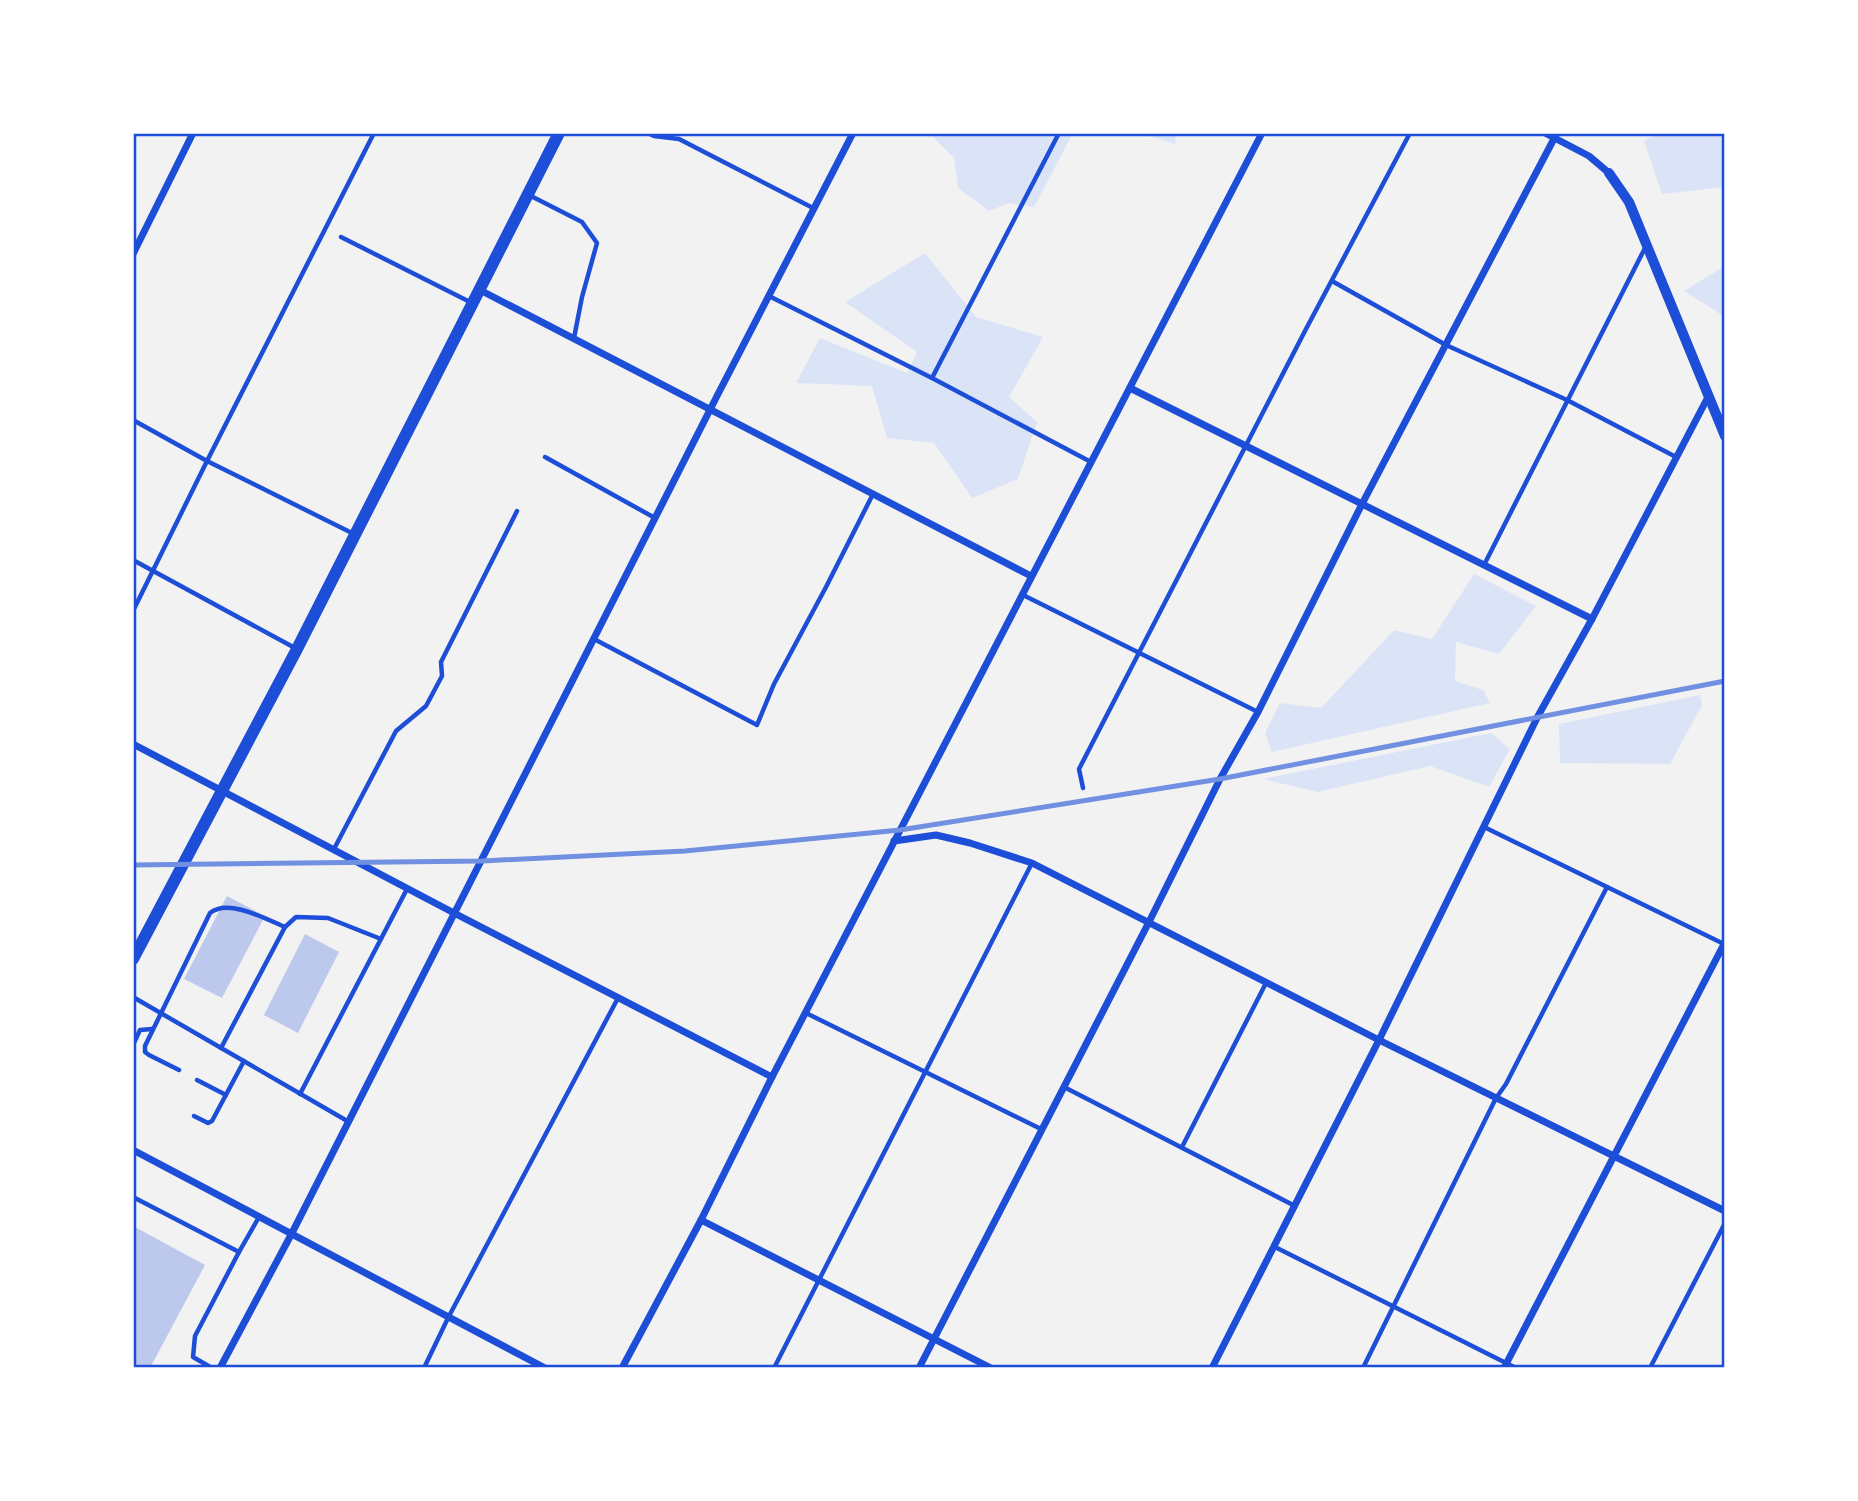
<svg xmlns="http://www.w3.org/2000/svg" width="1858" height="1501" viewBox="0 0 1858 1501" font-family="Figtree,sans-serif">
	<rect width="100%" height="100%" fill="#f2f2f2"/>
	<g fill="#dbe4f7">
		<path d="M 929,133 L 1073,133 L 1034,207 L 1009,203 L 989,211 L 958,188 L 954,158 Z"/>
		<path d="M 1141,133 L 1176,133 L 1175,144 Z"/>
		<path d="M 1659,133 L 1725,133 L 1725,187 L 1662,194 L 1644,141 Z"/>
		<path d="M 925,253 L 976,317 L 1043,337 L 1009,397 L 1037,422 L 1018,479 L 972,498 L 934,443 L 887,438 L 872,386 L 796,383 L 820,338 L 907,373 L 917,352 L 845,302 Z"/>
		<path d="M 1725,266 L 1725,317 L 1684,291 Z"/>
		<path d="M 1474,574 L 1536,606 L 1499,654 L 1456,642 L 1455,681 L 1483,690 L 1490,703 L 1272,752 L 1265,733 L 1280,703 L 1321,708 L 1394,630 L 1432,639 Z"/>
		<path d="M 1700,695 L 1702,705 L 1670,764 L 1560,763 L 1559,724 Z"/>
		<path d="M 1491,733 L 1510,749 L 1489,787 L 1430,766 L 1318,792 L 1263,779 Z"/>
	</g>
	<g fill="#bdc9ec">
		<path d="M 227,896 L 265,916 L 222,998 L 184,979 Z"/>
		<path d="M 305,934 L 339,952 L 298,1033 L 264,1015 Z"/>
		<path d="M 133,1226 L 205,1265 L 150,1368 L 133,1368 Z"/>
	</g>
	<g fill="none" stroke-linecap="round" stroke-linejoin="round">
		<g stroke="#1d4ed8" stroke-width="4.5">
			<path d="M 648,133 L 654,136 L 679,139 L 813,208"/>
			<path d="M 529,195 L 582,222 L 597,243 L 582,297 L 574,338"/>
			<path d="M 341,237 L 472,303"/>
			<path d="M 1332,281 L 1446,345 L 1567,400 L 1676,457"/>
			<path d="M 769,296 L 932,378 L 1091,462"/>
			<path d="M 932,378 L 1059,133"/>
			<path d="M 133,420 L 207,461 L 354,534"/>
			<path d="M 545,457 L 655,518"/>
			<path d="M 133,560 L 295,648"/>
			<path d="M 1484,565 L 1645,248"/>
			<path d="M 1023,595 L 1258,712"/>
			<path d="M 133,611 L 207,461 L 374,133"/>
			<path d="M 594,639 L 757,725 L 774,684 L 826,587 L 873,494"/>
			<path d="M 1083,788 L 1079,769 L 1306,329 L 1410,133"/>
			<path d="M 1484,827 L 1724,944"/>
			<path d="M 334,849 L 396,731 L 426,706 L 442,676 L 441,662 L 517,511"/>
			<path d="M 133,997 L 349,1122"/>
			<path d="M 806,1013 L 1041,1129"/>
			<path d="M 133,1045 L 140,1030 L 152,1029"/>
			<path d="M 221,1048 L 285,927 L 296,917 L 328,918 L 381,939"/>
			<path d="M 179,1070 L 149,1055 L 145,1052 L 145,1046 L 210,913 C 228,898 266,919 285,927"/>
			<path d="M 197,1080 L 226,1095"/>
			<path d="M 1064,1087 L 1295,1206"/>
			<path d="M 300,1094 L 407,889"/>
			<path d="M 194,1116 L 208,1123 L 212,1121 L 244,1061"/>
			<path d="M 1182,1147 L 1266,983"/>
			<path d="M 133,1197 L 239,1252 L 259,1217"/>
			<path d="M 1275,1247 L 1516,1368"/>
			<path d="M 212,1368 L 193,1357 L 195,1336 L 239,1252"/>
			<path d="M 424,1368 L 448,1318 L 618,998"/>
			<path d="M 774,1368 L 1032,863"/>
			<path d="M 1363,1368 L 1496,1098 L 1506,1084 L 1607,887"/>
			<path d="M 1650,1368 L 1725,1223"/>
		</g>
		<g stroke="#1d4ed8" stroke-width="7">
			<path d="M 1545,133 L 1589,156 L 1609,173"/>
			<path d="M 133,254 L 193,133"/>
			<path d="M 480,290 L 1031,576"/>
			<path d="M 1130,388 L 1592,619"/>
			<path d="M 133,744 L 454,913 L 772,1077"/>
			<path d="M 894,841 L 936,835 L 970,843 L 1032,863 L 1379,1040 L 1725,1211"/>
			<path d="M 133,1150 L 545,1368"/>
			<path d="M 701,1220 L 991,1368"/>
			<path d="M 220,1368 L 292,1233 L 717,396 L 853,133"/>
			<path d="M 622,1368 L 701,1220 L 772,1077 L 1262,133"/>
			<path d="M 919,1368 L 1149,922 L 1220,779 L 1258,712 L 1362,504 L 1557,133"/>
			<path d="M 1212,1368 L 1379,1040 L 1538,716 L 1592,619 L 1708,397"/>
			<path d="M 1504,1368 L 1725,942"/>
		</g>
		<path stroke="#1d4ed8" stroke-width="10" d="M 1609,173 L 1629,202 L 1725,436"/>
		<path stroke="#1d4ed8" stroke-width="12" d="M 133,959 L 297,649 L 559,133"/>
		<path stroke="#7290e2" stroke-width="5" d="M 133,865 L 482,861 L 685,851 L 900,830 L 1220,779 L 1725,681"/>
	</g>
	<rect width="1858" height="1501" fill="none" stroke="#ffffff" stroke-width="270"/>
	<rect x="135" y="135" width="1588" height="1231" fill="none" stroke="#1d4ed8" stroke-width="2.5"/>
</svg>
